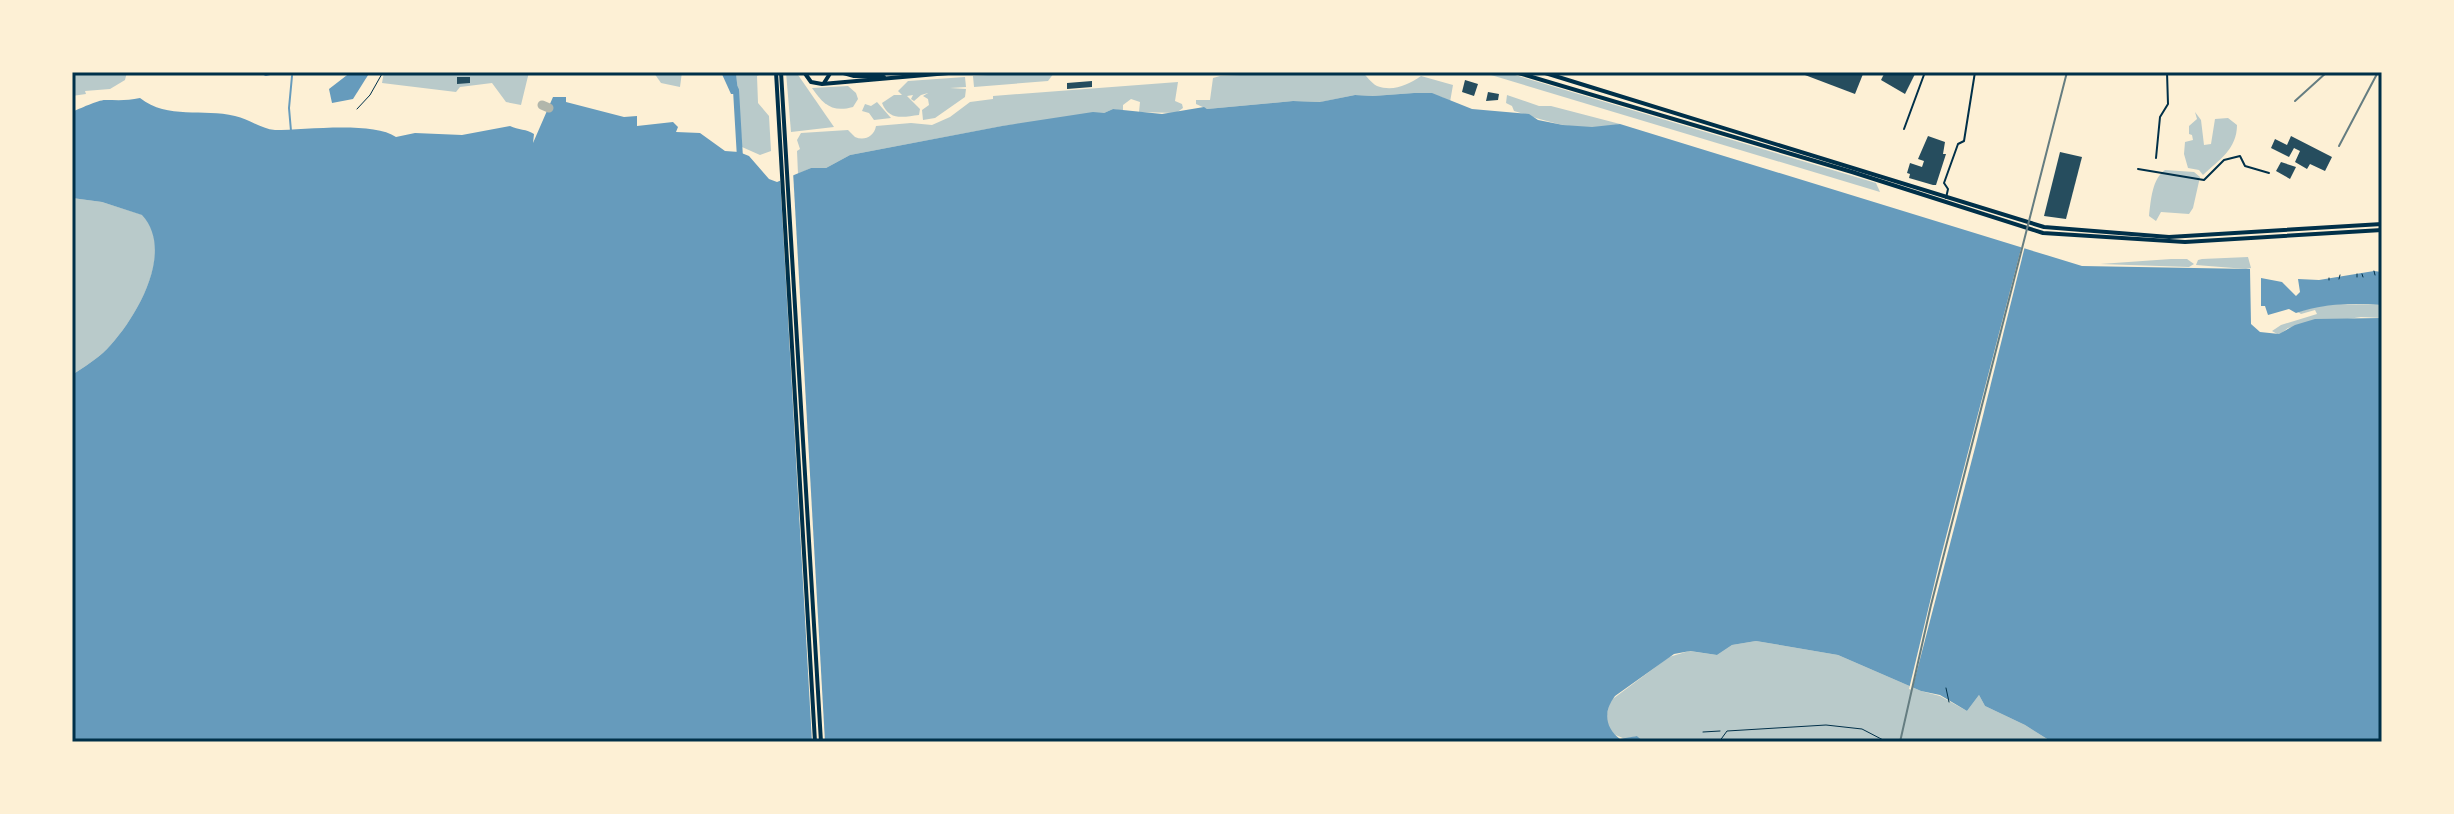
<svg xmlns="http://www.w3.org/2000/svg" width="2454" height="814" viewBox="0 0 2454 814" font-family="'Exo 2',sans-serif">
	<rect width="100%" height="100%" fill="#fdf0d5"/>
	<g fill="#b9caca">
		<path d="M 72,72 L 127,72 L 125,80 L 110,89 L 85,91 L 86,94 L 72,96 Z"/>
		<path d="M 384,72 L 529,72 L 521,105 L 506,102 L 492,83 L 460,87 L 456,92 L 382,83 Z"/>
		<path d="M 682,72 L 680,87 L 661,83 L 654,73 Z"/>
		<path d="M 736,72 L 765,72 L 757,76 L 758,103 L 769,116 L 771,151 L 760,155 L 742,147 Z"/>
		<path d="M 786,72 L 796,72 L 834,127 L 791,132 Z"/>
		<path d="M 1032,72 L 1054,73 L 1048,81 L 974,87 L 973,76 Z"/>
		<path d="M 1307,72 L 1362,72 C 1367,76 1371,83 1377,86 C 1393,92 1408,85 1421,76 L 1453,85 L 1450,102 L 1442,97 L 1414,93 L 1373,96 L 1355,95 L 1321,102 L 1293,101 L 1207,109 L 1196,104 L 1196,100 L 1210,100 L 1213,78 L 1220,76 Z"/>
		<path d="M 1481,72 L 1505,72 L 1876,183 L 1880,192 Z"/>
		<path d="M 965,77 L 966,87 L 950,88 L 966,89 L 965,97 L 935,118 L 923,120 L 922,110 L 929,105 L 928,99 L 923,96 L 928,93 L 921,95 L 914,101 L 911,99 L 913,95 L 907,96 L 920,109 L 919,115 C 903,117 889,121 882,103 L 894,95 L 902,95 L 898,91 L 908,81 Z"/>
		<path d="M 1178,82 L 1175,101 L 1182,104 L 1183,108 L 1176,113 L 1139,112 L 1140,102 L 1131,99 L 1123,105 L 1123,111 L 1113,109 L 1104,113 L 1003,126 L 850,155 L 826,168 L 811,168 L 798,174 L 797,151 L 800,149 L 797,140 L 801,133 L 848,130 L 855,137 C 864,141 874,137 876,126 L 911,123 L 932,125 L 950,117 L 970,102 L 993,99 L 993,96 Z"/>
		<path d="M 848,86 L 856,93 L 858,99 L 853,107 C 832,113 823,104 812,88 Z"/>
		<path d="M 1507,95 L 1539,106 L 1551,106 L 1620,124 C 1585,135 1546,121 1514,111 L 1512,106 L 1506,103 Z"/>
		<path d="M 877,102 L 891,118 L 874,120 L 869,113 L 862,111 L 865,104 L 871,106 Z"/>
		<path d="M 2195,112 L 2201,120 L 2204,145 L 2211,144 L 2215,119 L 2228,118 L 2237,125 C 2237,149 2219,160 2203,175 L 2199,170 L 2188,168 L 2184,154 L 2185,142 L 2193,140 L 2192,135 L 2189,134 L 2189,126 L 2197,119 Z"/>
		<path d="M 2165,170 L 2194,172 L 2200,177 L 2193,208 L 2189,214 L 2161,212 L 2156,221 L 2149,216 C 2151,200 2152,179 2165,170 Z"/>
		<path d="M 72,198 L 102,202 L 143,215 C 176,252 135,320 107,349 C 97,359 84,367 72,375 Z"/>
		<path d="M 2248,257 L 2251,268 L 2246,269 L 2196,265 L 2198,260 L 2202,259 Z"/>
		<path d="M 2171,259 L 2187,259 L 2194,264 L 2189,267 L 2100,264 Z"/>
		<path d="M 2340,304 L 2382,305 L 2382,318 L 2361,317 L 2288,328 L 2279,335 L 2272,331 L 2281,325 L 2317,314 L 2315,310 L 2301,314 L 2298,312 L 2313,307 Z"/>
		<path d="M 1756,641 L 1838,655 L 1921,691 L 1940,696 L 1967,711 L 1979,695 L 1985,706 L 2025,725 L 2052,742 L 1644,742 L 1637,736 L 1625,739 L 1611,733 L 1606,719 L 1610,701 L 1669,657 L 1689,651 L 1717,655 L 1732,645 Z"/>
	</g>
	<g fill="#669bbc">
		<path d="M 351,72 L 370,72 L 353,99 L 332,103 L 329,89 Z"/>
		<path d="M 721,72 L 736,72 L 738,94 L 731,94 Z"/>
		<path d="M 1414,93 L 1432,93 L 1472,109 L 1529,114 L 1538,120 L 1563,125 L 1592,127 L 1620,124 L 2082,266 L 2250,269 L 2251,324 L 2260,332 L 2279,334 L 2295,325 L 2315,319 L 2382,318 L 2382,742 L 2052,742 L 2025,725 L 1985,706 L 1979,695 L 1967,711 L 1940,695 L 1921,691 L 1838,655 L 1756,641 L 1732,645 L 1717,655 L 1690,651 L 1674,654 L 1615,696 C 1603,711 1605,728 1620,739 L 1637,736 L 1644,742 L 72,742 L 72,375 C 84,367 97,359 107,349 C 135,320 176,252 142,215 L 102,202 L 72,198 L 72,112 C 79,109 98,100 105,100 C 117,100 127,101 140,98 C 168,120 203,108 235,116 C 249,119 261,129 275,130 C 305,130 373,121 396,137 L 415,133 L 462,135 L 510,126 C 518,130 527,129 534,134 L 533,143 L 553,97 L 566,97 L 566,102 L 624,117 L 637,116 L 637,126 L 673,122 L 678,127 L 676,132 L 700,133 L 725,151 L 739,152 L 749,156 L 769,179 L 777,182 L 811,168 L 826,168 L 850,155 L 1002,126 L 1093,112 L 1104,113 L 1113,109 L 1162,114 L 1204,107 L 1207,109 L 1293,101 L 1320,102 L 1355,95 L 1373,96 Z"/>
		<path d="M 2374,271 L 2382,272 L 2382,305 C 2353,303 2324,303 2296,313 L 2289,309 L 2268,315 L 2265,306 L 2261,306 L 2261,278 L 2282,282 L 2296,296 L 2300,292 L 2298,279 L 2319,280 Z"/>
	</g>
	<g fill="#fdf0d5">
		<path d="M 793,171 L 825,742 L 812,742 L 780,176 Z"/>
		<path d="M 2022,245 L 2025,246 L 1976,444 L 1912,690 L 1909,689 L 1940,560 Z"/>
	</g>
	<g fill="none" stroke-linecap="round" stroke-linejoin="round">
		<g stroke="#669bbc" stroke-width="2">
			<path d="M 260,72 L 266,75 L 278,72"/>
			<path d="M 292,72 L 292,73"/>
			<path d="M 291,131 L 289,108 L 292,76"/>
		</g>
		<path stroke="#669bbc" stroke-width="6" d="M 727,72 L 736,90 L 740,158"/>
		<path stroke="#b1b6ab" stroke-width="9" d="M 542,105 L 549,108"/>
	</g>
	<g fill="#264d5e">
		<path d="M 1797,72 L 1857,72 L 1863,74 L 1855,94 Z"/>
		<path d="M 1885,72 L 1915,74 L 1905,94 L 1881,80 Z"/>
		<path d="M 457,77 L 470,77 L 470,83 L 457,84 Z"/>
		<path d="M 1465,80 L 1478,84 L 1474,96 L 1462,92 Z"/>
		<path d="M 1092,81 L 1092,87 L 1067,89 L 1067,83 Z"/>
		<path d="M 1488,92 L 1499,94 L 1498,100 L 1486,101 Z"/>
		<path d="M 1928,136 L 1945,142 L 1943,154 L 1946,154 L 1936,185 L 1933,185 L 1909,178 L 1910,174 L 1907,173 L 1910,163 L 1922,167 L 1924,161 L 1918,159 Z"/>
		<path d="M 2291,136 L 2332,157 L 2325,171 L 2310,164 L 2307,169 L 2295,162 L 2300,151 L 2294,148 L 2289,157 L 2271,148 L 2275,139 L 2287,145 Z"/>
		<path d="M 2060,152 L 2082,157 L 2066,219 L 2044,216 Z"/>
		<path d="M 2281,162 L 2296,167 L 2290,179 L 2276,171 Z"/>
	</g>
	<g fill="none" stroke-linecap="round" stroke-linejoin="round">
		<g stroke="#003049" stroke-width="1">
			<path d="M 2374,271 L 2375,275"/>
			<path d="M 2362,274 L 2363,277"/>
			<path d="M 2357,277 L 2357,274"/>
			<path d="M 2329,278 L 2329,280"/>
			<path d="M 2339,279 L 2340,275"/>
			<path d="M 1946,688 L 1949,702"/>
			<path d="M 1703,732 L 1720,731"/>
		</g>
		<g stroke="#003049" stroke-width="1">
			<path d="M 575,74 L 575,72"/>
			<path d="M 357,109 L 370,95 L 383,72"/>
		</g>
		<path stroke="#003049" stroke-width="1" d="M 1719,742 L 1727,731 L 1826,725 L 1862,729 L 1887,742"/>
		<g stroke="#003049" stroke-width="2">
			<path d="M 1904,129 L 1925,72"/>
			<path d="M 2156,158 L 2160,117 L 2168,104 L 2167,72"/>
			<path d="M 2138,169 L 2204,180 L 2224,160 L 2240,156 L 2245,166 L 2269,173"/>
			<path d="M 1946,198 L 1948,189 L 1944,183 L 1958,144 L 1964,141 L 1975,72"/>
		</g>
		<g stroke="#003049" stroke-width="4">
			<path d="M 776,72 L 815,742"/>
			<path d="M 781,72 L 821,742"/>
			<path d="M 804,72 L 811,82 L 822,84 L 960,72"/>
			<path d="M 840,72 L 854,76 L 884,77"/>
			<path d="M 1515,72 L 1852,172 L 2043,233 L 2185,242 L 2382,230"/>
			<path d="M 1542,72 L 2044,227 L 2169,237 L 2382,224"/>
			<path d="M 824,83 L 831,72"/>
		</g>
		<g stroke="#657d81" stroke-width="2">
			<path d="M 2295,101 L 2327,72"/>
			<path d="M 2339,146 L 2378,72"/>
			<path d="M 1900,742 L 1931,605 L 2067,72"/>
		</g>
	</g>
	<rect width="2454" height="814" fill="none" stroke="#fdf0d5" stroke-width="148"/>
	<rect x="74" y="74" width="2306" height="666" fill="none" stroke="#003049" stroke-width="3"/>
</svg>
